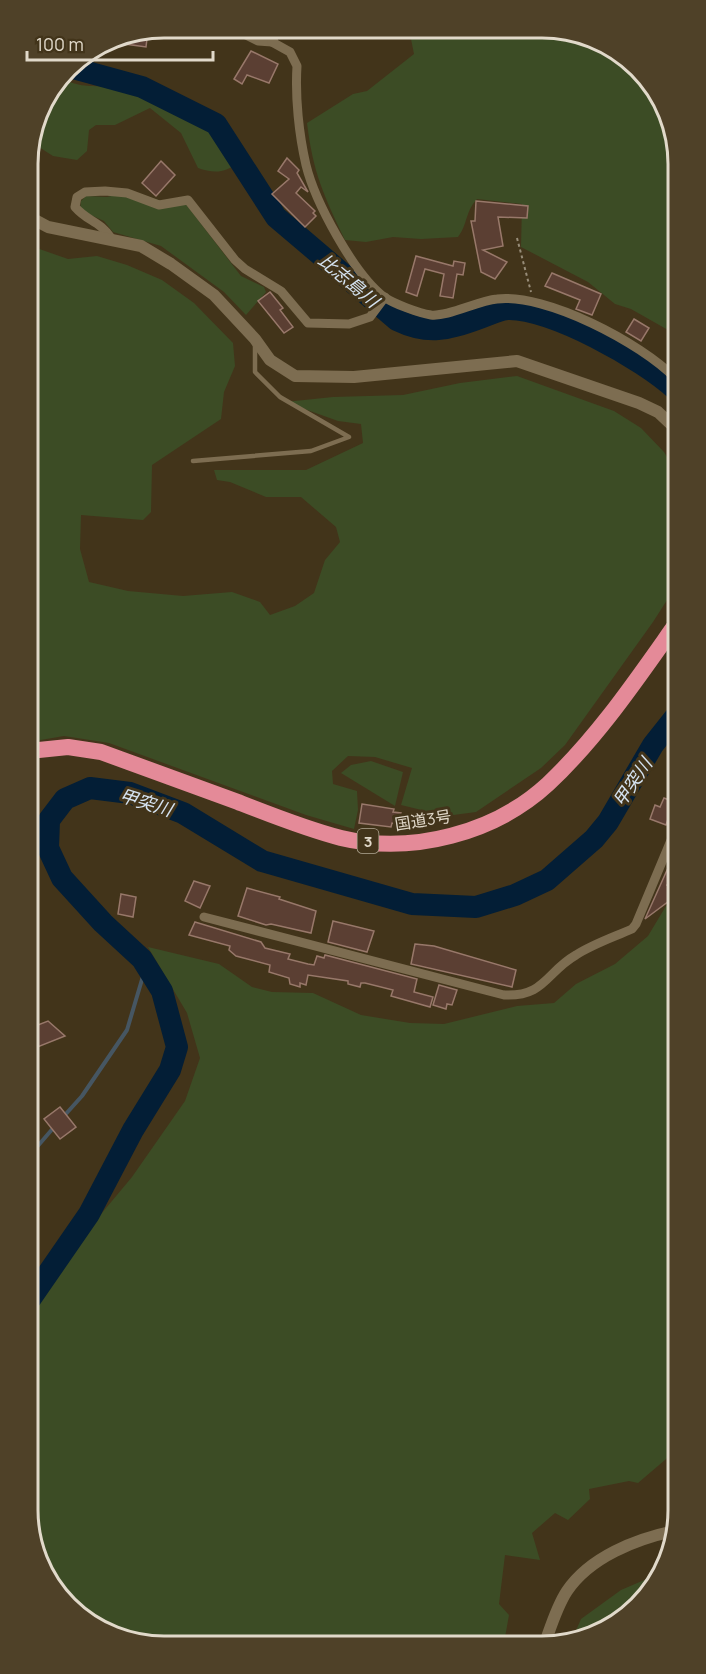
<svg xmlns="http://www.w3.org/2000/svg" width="706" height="1674" viewBox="0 0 706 1674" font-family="Manrope,'Noto Sans JP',sans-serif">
	<rect width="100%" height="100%" fill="#42341a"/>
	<g fill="#3c4c25">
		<path d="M 409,29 L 569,30 L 639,67 L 674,129 L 675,329 L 668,330 L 631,309 L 615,304 L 588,282 L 521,247 L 522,204 L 477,199 C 465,212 468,224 458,237 L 421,239 L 393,237 L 366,242 L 345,240 C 324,196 313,173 307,123 L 353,94 L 367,91 L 414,54 Z"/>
		<path d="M 60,78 C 81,88 88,85 110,87 C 144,91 221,111 237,144 C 240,149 238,157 238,162 C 226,174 212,173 198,168 L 181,133 L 150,108 L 115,125 L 96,125 L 89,130 L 87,151 L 77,160 L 53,156 L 31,142 L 41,104 Z"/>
		<path d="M 131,191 L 174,205 L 185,203 L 241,276 L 264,287 L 266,292 L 246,315 L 224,292 L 161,246 L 113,232 L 104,221 L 80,210 L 81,201 L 86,196 L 107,197 Z"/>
		<path d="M 28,245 L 68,259 L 97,256 L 127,265 L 162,280 L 194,303 L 233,343 L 235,366 L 224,392 L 221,419 L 152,465 L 151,512 L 143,520 L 81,515 L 80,549 L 89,582 L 128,591 L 183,596 L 232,592 L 260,602 L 270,615 L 295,606 L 314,593 L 325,560 L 340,542 L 336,527 L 301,497 L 266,497 L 230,482 L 217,480 L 214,470 L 306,470 L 363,443 L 361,424 L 338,421 L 285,402 L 333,397 L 403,395 L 460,383 L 517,376 L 614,411 L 641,428 L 664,452 L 675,470 L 676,586 L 653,622 L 565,745 L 541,768 L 476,812 L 446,816 L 401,805 L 412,768 L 375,757 L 348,756 L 332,771 L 333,784 L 357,791 L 358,810 L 354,829 L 306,815 L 109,743 L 64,736 L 29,742 Z"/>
		<path d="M 371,761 L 403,772 L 395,806 L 341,773 L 351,765 Z"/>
		<path d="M 677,902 L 679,1448 L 638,1483 L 629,1481 L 589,1489 L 590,1499 L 568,1520 L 555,1513 L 532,1533 L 540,1560 L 505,1555 L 499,1604 L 509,1615 L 504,1643 L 137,1644 L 73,1613 L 32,1545 L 31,1298 L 132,1177 L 185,1101 L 200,1058 L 187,1013 L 148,947 L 219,964 L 252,987 L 272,992 L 313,993 L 361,1015 L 410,1023 L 444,1024 L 517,1006 L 554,1003 L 576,984 L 615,964 L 648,936 L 666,906 Z"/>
		<path d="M 656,1575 L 645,1600 L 577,1642 L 571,1642 L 581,1619 L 621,1590 Z"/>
	</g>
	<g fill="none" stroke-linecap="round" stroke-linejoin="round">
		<g stroke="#465662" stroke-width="4">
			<path d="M 64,1116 L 82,1096 L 127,1030 L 146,966"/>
			<path d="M 30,1155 L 55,1126"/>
		</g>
		<g stroke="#031e36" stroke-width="22">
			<path d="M 69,67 L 142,87 L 216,124 L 276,217 L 397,320 C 428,335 448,330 480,318 C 488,315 498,310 507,309 C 550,307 644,360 675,389"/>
			<path d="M 31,1298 L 89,1214 L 133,1130 L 170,1070 L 177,1047 L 162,991 L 142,959 L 103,923 L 62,878 L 48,848 L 49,820 L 65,799 L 90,788 L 130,793 L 183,813 L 262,861 L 412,904 L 476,907 L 515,895 L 547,880 L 594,839 L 608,822 L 653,745 L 676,716"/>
		</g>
	</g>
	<g fill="#5b3f33" stroke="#98786a" stroke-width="1.5">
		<path d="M 148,30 L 146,47 L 125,44 L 126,34 Z"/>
		<path d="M 251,51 L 278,64 L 269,83 L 247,75 L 242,84 L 234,79 Z"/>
		<path d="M 287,158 L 299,170 L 297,173 L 308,192 L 301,187 L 296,193 L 315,211 L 313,213 L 316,216 L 305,227 L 272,194 L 289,179 L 278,171 Z"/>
		<path d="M 161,161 L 175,175 L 156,196 L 142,183 Z"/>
		<path d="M 476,201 L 528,206 L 527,218 L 498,217 L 503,246 L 483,250 L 507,262 L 495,279 L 481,272 L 471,221 L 475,221 Z"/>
		<path d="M 416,256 L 453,266 L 454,261 L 465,263 L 463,275 L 457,274 L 453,298 L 440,296 L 444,274 L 425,269 L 417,296 L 406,292 Z"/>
		<path d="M 552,273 L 601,294 L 592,315 L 576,309 L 580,300 L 545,286 Z"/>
		<path d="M 270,292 L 283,308 L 280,310 L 293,327 L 284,333 L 258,301 Z"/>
		<path d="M 634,319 L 649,328 L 641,341 L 626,332 Z"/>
		<path d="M 664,798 L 677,803 L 677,819 L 668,819 L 666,825 L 650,819 L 655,805 L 660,807 Z"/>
		<path d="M 362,804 L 394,809 L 393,812 L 401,813 L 399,824 L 392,823 L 391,827 L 359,823 Z"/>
		<path d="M 677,848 L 677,869 L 667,885 L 674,887 L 669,901 L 645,919 Z"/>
		<path d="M 194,881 L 210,886 L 200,908 L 185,901 Z"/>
		<path d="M 247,888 L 280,897 L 279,899 L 316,911 L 311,933 L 271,924 L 266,925 L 238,916 Z"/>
		<path d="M 121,894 L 136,897 L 133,917 L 118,914 Z"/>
		<path d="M 333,921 L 374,931 L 367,952 L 328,942 Z"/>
		<path d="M 195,922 L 261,942 L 265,948 L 290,954 L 288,959 L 308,964 L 314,965 L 317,956 L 324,958 L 325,955 L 417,979 L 414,992 L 433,997 L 430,1007 L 391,996 L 393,990 L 365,983 L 361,983 L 360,987 L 348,984 L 348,981 L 308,975 L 306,985 L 300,983 L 300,987 L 290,984 L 289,978 L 269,972 L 270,965 L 236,956 L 229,950 L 230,946 L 189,935 Z"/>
		<path d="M 415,944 L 434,946 L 516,970 L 512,987 L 411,964 Z"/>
		<path d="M 439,985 L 457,990 L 452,1005 L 447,1004 L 446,1009 L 433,1005 Z"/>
		<path d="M 48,1021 L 65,1036 L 30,1050 L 30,1028 Z"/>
		<path d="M 60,1107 L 76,1127 L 60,1139 L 44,1119 Z"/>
	</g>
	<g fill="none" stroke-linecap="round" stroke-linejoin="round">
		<path stroke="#988d79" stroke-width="2" stroke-dasharray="3 3" stroke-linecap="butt" d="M 517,238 L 531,292"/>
		<path stroke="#7d6d51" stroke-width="4.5" d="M 193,461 L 311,451 L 349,437 L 280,397 L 255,372 L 255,345"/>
		<g stroke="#7d6d51" stroke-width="9">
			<path d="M 230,27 L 258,41 L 272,42"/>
			<path d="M 278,28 L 272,42 L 290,52 L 297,66 C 295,97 299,135 306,165 C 315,202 354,274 384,297 C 394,304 419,313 431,315 C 448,317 477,301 497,299 C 546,293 641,343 675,378"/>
			<path d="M 112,239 C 99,220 88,222 75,207 L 77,197 L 85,192 L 105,191 L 127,193 L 159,205 L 188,200 L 235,260 L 245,269 L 281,291 L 308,323 L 349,324 L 370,317 L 385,297"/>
			<path d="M 204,917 L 504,995 C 545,997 546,972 576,955 C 593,944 614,937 632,929 L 636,924 L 677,826"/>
		</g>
		<g stroke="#7d6d51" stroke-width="12">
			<path d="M 27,211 L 35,220 L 48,227 L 141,246 L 171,264 L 214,295 L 255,339 L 270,360 L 295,376 L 354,377 L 517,361 L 639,403 L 658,412 L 675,428"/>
			<path d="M 545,1643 C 551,1626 557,1606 567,1591 C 590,1557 636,1539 674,1531"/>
		</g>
		<path stroke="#e48a98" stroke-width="16" d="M 29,751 L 68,747 L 101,752 C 147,769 192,785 238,802 C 271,815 306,829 341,838 C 412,855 495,833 548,784 C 598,737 637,679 676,624"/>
	</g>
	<g text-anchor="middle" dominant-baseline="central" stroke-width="6" stroke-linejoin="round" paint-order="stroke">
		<rect fill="#42341a" stroke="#b1a895" stroke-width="1.5" x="357.5" y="829" width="21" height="24" rx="4.5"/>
		<g font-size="15" font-weight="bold" fill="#e1d9ca">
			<text x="368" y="841">3</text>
		</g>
		<g font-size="16" fill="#e1d9ca" stroke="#42341a">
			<text transform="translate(423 820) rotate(-9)">国道3号</text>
		</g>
		<g font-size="18" font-style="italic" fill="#d5e3f1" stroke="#42341a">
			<text transform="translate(349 280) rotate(40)">比志島川</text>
			<text transform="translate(632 782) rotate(-56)">甲突川</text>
			<text transform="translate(146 802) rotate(17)">甲突川</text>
		</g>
	</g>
	<path d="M0 0H706V1674H0ZM164 38H542A126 126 0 0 1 668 164V1510A126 126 0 0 1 542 1636H164A126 126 0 0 1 38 1510V164A126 126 0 0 1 164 38Z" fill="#4f4128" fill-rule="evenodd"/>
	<path fill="none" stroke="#e1d9ca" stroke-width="3" d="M164 38H542A126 126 0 0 1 668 164V1510A126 126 0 0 1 542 1636H164A126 126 0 0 1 38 1510V164A126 126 0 0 1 164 38Z"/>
	<path d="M27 51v9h186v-9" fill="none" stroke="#e1d9ca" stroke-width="3"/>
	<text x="36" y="51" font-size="18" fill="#e1d9ca" stroke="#42341a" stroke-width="4.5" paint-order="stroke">100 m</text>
</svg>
